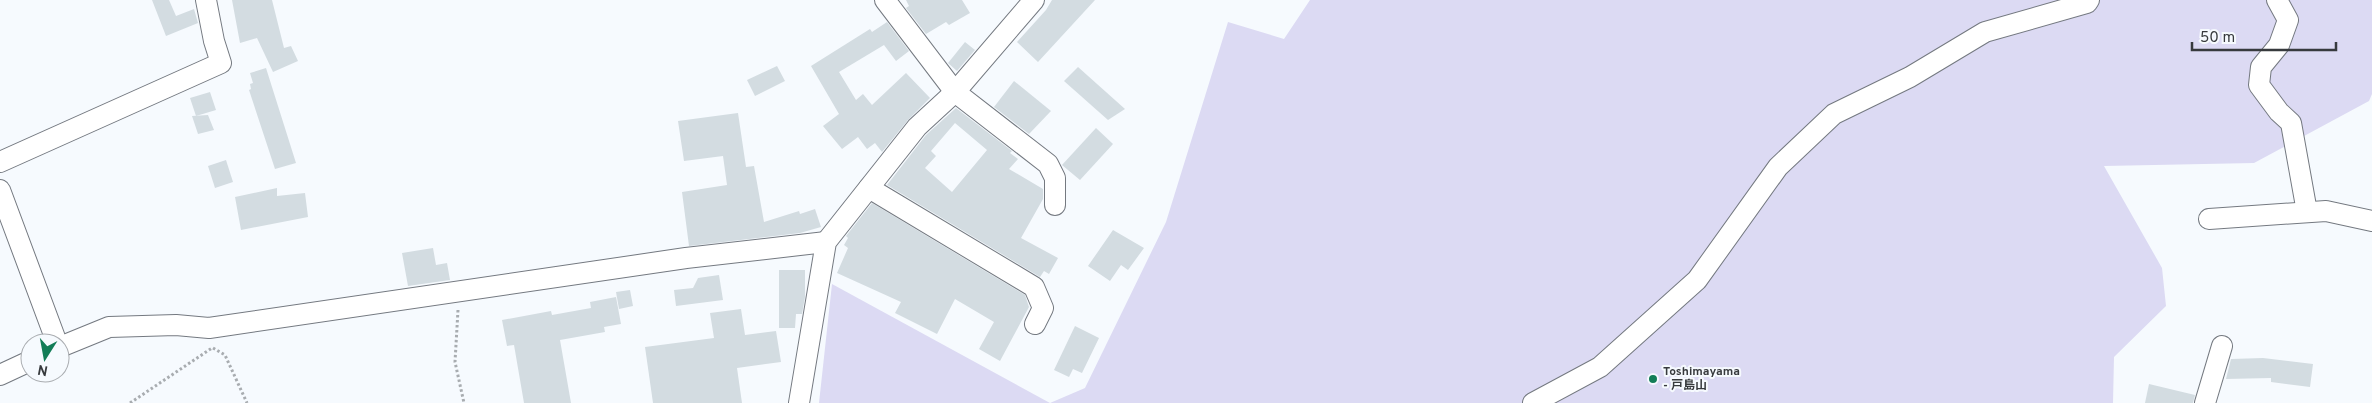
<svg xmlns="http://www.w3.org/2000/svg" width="2372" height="403" viewBox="0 0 2372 403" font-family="Overpass,'Noto Sans JP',sans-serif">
	<rect width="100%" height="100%" fill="#f6fafe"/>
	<g fill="#dcdaf3">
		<path d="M 1310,0 L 2372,0 L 2372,94 L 2369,101 L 2254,163 L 2104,166 L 2162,268 L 2166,306 L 2114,357 L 2113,403 L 1050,403 L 1085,388 L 1166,222 L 1228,22 L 1284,39 Z"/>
		<path d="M 832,284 L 1050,403 L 819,403 Z"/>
	</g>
	<g fill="#d3dce1" fill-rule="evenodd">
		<path d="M 152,0 L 169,0 L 176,16 L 194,9 L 198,23 L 166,36 Z"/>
		<path d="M 232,0 L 272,0 L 284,48 L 291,46 L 298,61 L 273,72 L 257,38 L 240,43 Z"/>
		<path d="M 906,0 L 962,0 L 970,13 L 949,25 L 946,22 L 926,34 L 906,8 L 909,6 Z"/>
		<path d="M 1052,0 L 1095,0 L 1038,62 L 1017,42 L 1046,10 Z"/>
		<path d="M 887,22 L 909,51 L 896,61 L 884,45 L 839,72 L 856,100 L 863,94 L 872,105 L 906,73 L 930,98 L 908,120 L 882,152 L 875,143 L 867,149 L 858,137 L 842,149 L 823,126 L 839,114 L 811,66 L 870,29 L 872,32 Z"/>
		<path d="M 965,42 L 975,50 L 957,71 L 948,63 Z"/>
		<path d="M 777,66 L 785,81 L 755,96 L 747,80 Z"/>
		<path d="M 1078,67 L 1125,109 L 1108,120 L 1064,81 Z"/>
		<path d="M 266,68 L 296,163 L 275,169 L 249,90 L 251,89 L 250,84 L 253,83 L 250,73 Z"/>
		<path d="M 1014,81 L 1051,111 L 1029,134 L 994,107 Z"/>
		<path d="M 210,92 L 216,110 L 196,116 L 190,98 Z"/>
		<path d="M 956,108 L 1012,151 L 1010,153 L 1018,159 L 1009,169 L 1043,189 L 1043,199 L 1021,238 L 1058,258 L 1049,274 L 1044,271 L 1040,277 L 887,185 L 926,135 ZM 955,123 L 987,150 L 952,192 L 925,168 L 936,156 L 931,151 Z"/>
		<path d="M 738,113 L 746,167 L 754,166 L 764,222 L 799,211 L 800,214 L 815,209 L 821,227 L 800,233 L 689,246 L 682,192 L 727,185 L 723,156 L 684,161 L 678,121 Z"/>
		<path d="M 208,115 L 214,130 L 198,134 L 192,116 Z"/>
		<path d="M 1096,128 L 1113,144 L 1080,180 L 1062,165 Z"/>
		<path d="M 226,160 L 233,182 L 215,188 L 208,166 Z"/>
		<path d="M 277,188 L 277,196 L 305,193 L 308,217 L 241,230 L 235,197 Z"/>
		<path d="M 872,203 L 1025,295 L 1029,307 L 1000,361 L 979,349 L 994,322 L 955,299 L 937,334 L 895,313 L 901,302 L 837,273 L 848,248 L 844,245 L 848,238 L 846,236 Z"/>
		<path d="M 1113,230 L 1144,248 L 1128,270 L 1121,265 L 1110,281 L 1088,266 Z"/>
		<path d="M 433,248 L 436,265 L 447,263 L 450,280 L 408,286 L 402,253 Z"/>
		<path d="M 779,270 L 805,270 L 805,297 L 802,314 L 796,314 L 795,328 L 779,328 Z"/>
		<path d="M 719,275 L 723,300 L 676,306 L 674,290 L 693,288 L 698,278 Z"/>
		<path d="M 630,290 L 633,306 L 619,309 L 616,292 Z"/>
		<path d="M 616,297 L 621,324 L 604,327 L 605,332 L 560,340 L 571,403 L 524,403 L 514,345 L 507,346 L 502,320 L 551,311 L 552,315 L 591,308 L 590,302 Z"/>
		<path d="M 741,309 L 745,335 L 776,331 L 781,362 L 737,368 L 742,403 L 653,403 L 645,347 L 714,338 L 710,313 Z"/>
		<path d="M 1075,326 L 1099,338 L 1082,373 L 1073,369 L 1069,377 L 1054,370 Z"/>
		<path d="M 2263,358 L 2313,364 L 2310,387 L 2271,382 L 2271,378 L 2226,379 L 2231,359 Z"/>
		<path d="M 2149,384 L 2195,395 L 2193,403 L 2145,403 Z"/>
	</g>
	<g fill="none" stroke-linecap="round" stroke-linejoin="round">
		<g stroke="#747980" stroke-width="22">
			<g id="minor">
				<path d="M 885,0 L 955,92 L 1048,164 L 1055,178 L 1055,205"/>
				<path d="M 2277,0 L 2288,20 L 2279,45 L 2261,67 L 2259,85 L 2279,112 L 2291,123 L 2307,212"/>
				<path d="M 0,162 L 221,63 L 214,41 L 206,0"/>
				<path d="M 869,188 L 1034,287 L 1043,308 L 1035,324"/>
				<path d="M 0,190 L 57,343"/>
				<path d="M 2209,219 L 2326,211 L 2372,221"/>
				<path d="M 60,347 L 109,327 L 176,325 L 209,328 L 686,258 L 826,242"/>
				<path d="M 0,375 L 30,361"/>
				<path d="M 799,403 L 826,242 L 917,127 L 955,92 L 1034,0"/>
				<path d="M 1533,403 L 1600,367 L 1697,280 L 1778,167 L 1834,114 L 1910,77 L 1985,32 L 2087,3 L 2089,0"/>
				<path d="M 2205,403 L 2222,346"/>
			</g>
		</g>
		<g stroke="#a8acb0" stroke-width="3" stroke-dasharray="2.5 2.5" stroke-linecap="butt">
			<path d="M 458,310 L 455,362 L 464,403"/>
			<path d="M 213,348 L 225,355 L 247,403"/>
			<path d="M 130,403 L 212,348"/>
		</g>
		<use href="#minor" stroke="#fff" stroke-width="20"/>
	</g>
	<circle fill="#137d57" stroke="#f6fafe" stroke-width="2" cx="1653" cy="379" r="5"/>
	<g text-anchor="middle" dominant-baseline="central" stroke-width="4" stroke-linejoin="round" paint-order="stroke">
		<g font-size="12" font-weight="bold" fill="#373a3d" stroke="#f6fafe" text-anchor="start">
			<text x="1663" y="372">Toshimayama<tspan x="1663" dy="14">- 戸島山</tspan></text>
		</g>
	</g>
	<g transform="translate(45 358) rotate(191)"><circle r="24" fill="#f6fafe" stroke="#aaadb1"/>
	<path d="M0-4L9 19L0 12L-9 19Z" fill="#137d57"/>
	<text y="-8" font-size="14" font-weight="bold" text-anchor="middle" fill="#373a3d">N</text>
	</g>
	<path d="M2192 42v8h144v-8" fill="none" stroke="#373a3d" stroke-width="2.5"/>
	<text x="2200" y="42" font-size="15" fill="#373a3d" stroke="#f6fafe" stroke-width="4" paint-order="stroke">50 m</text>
</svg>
